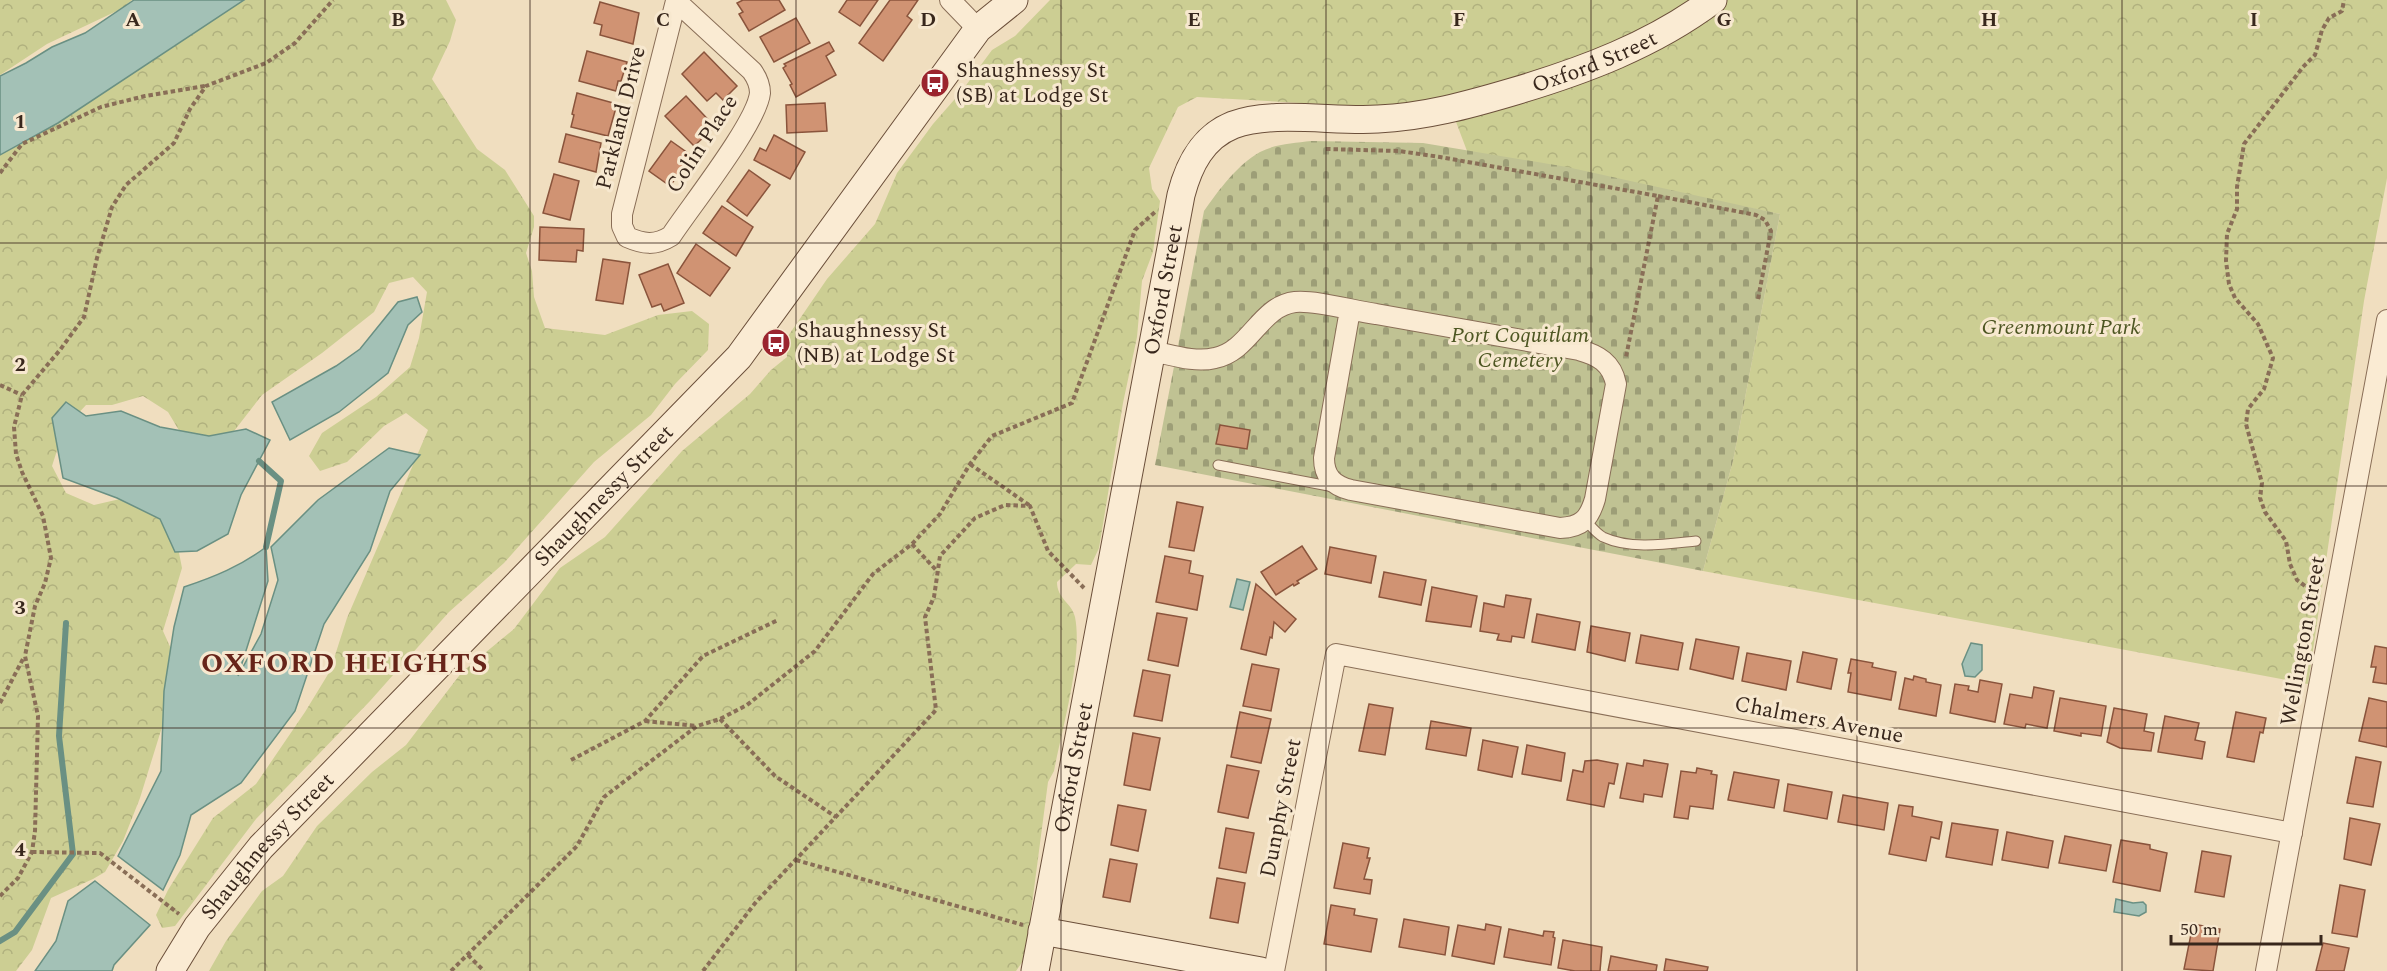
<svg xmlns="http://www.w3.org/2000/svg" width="2387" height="971" viewBox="0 0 2387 971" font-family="Spectral,serif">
	<defs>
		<pattern id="forest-crowns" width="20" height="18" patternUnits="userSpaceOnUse" patternTransform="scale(1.5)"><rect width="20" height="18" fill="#ccce93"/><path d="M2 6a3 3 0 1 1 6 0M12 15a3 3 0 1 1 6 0" fill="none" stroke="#b0b17e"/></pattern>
		<pattern id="cemetery-stones" width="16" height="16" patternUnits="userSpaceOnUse" patternTransform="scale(1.5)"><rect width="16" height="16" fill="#c0c293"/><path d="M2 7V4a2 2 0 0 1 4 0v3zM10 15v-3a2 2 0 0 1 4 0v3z" fill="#9d9e77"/></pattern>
	</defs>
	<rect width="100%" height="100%" fill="#f0debf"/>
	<g fill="url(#forest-crowns)">
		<path d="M 0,0 L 132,0 L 121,9 L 47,44 L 0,75 Z"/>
		<path d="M 226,0 L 446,0 L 456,20 L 450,41 L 432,79 L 477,149 L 505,170 L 534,216 L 534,227 L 526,253 L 532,271 L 534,297 L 545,328 L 605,335 L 658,315 L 692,311 L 709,324 L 708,350 L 675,384 L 651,415 L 594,462 L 504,563 L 449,612 L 370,701 L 256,819 L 175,926 L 162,928 L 156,915 L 168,890 L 213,818 L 256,784 L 305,712 L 330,671 L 347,618 L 428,430 L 406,413 L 384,426 L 347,462 L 320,471 L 309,456 L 322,433 L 376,397 L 410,367 L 419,338 L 427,292 L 413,277 L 389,283 L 374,312 L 322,353 L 262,395 L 224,444 L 186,442 L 168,412 L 143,396 L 112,405 L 86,405 L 64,429 L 52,466 L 66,493 L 94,505 L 133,496 L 171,512 L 182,568 L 163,631 L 180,669 L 140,798 L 123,841 L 105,872 L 93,879 L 51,898 L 32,950 L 16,971 L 0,971 L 0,113 Z"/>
		<path d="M 1050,0 L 2387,0 L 2387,178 L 2364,301 L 2308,684 L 1703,571 L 1733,461 L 1780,214 L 1467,151 L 1447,98 L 1407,105 L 1356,106 L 1197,97 L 1178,107 L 1149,168 L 1152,189 L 1160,201 L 1153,252 L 1142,281 L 1137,337 L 1123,403 L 1099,548 L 1091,565 L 1076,564 L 1057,582 C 1057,599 1072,603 1075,617 C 1083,657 1062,729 1054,771 L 1048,782 L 1025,958 L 1016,971 L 209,971 L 226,941 L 262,891 L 283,876 L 317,826 L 372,772 L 406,745 L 462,672 L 514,629 L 560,568 L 605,537 L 682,451 L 750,394 L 771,370 L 787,357 L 786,339 L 827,279 L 875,224 L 897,173 L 933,124 L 961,92 L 992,50 L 1015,36 Z"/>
	</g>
	<path fill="url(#cemetery-stones)" d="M 1311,141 L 1423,143 L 1567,167 L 1780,214 L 1733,461 L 1703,571 L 1155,465 L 1204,211 C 1218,191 1238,164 1260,152 C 1275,144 1294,143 1311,141 Z"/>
	<g fill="#a3c1b6" stroke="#6a9083" stroke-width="1.5">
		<path d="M 134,0 L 244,0 L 58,123 L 0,155 L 0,76 L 26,63 L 52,47 L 85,33 Z"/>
		<path d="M 417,297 L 422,312 L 408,325 L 388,373 L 339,412 L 290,440 L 272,402 L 336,366 L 360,349 L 398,302 Z"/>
		<path d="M 66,402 L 86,416 L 121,411 L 160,427 L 209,436 L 246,429 L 270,440 L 241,495 L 228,534 L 197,551 L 175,552 L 160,519 L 117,498 L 63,478 L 52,418 Z"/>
		<path d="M 389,448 L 420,455 L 390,491 L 370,551 L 324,624 L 295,711 L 241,783 L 191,815 L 180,855 L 163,890 L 118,856 L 161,771 L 164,691 L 174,627 L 184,587 C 214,577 241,566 266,547 L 268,581 L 238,676 L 261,634 L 278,580 L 271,547 L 318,500 Z"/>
		<path d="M 1237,579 L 1250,582 L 1243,610 L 1230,607 Z"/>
		<path d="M 1971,643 L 1982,645 L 1982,670 L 1975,677 L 1965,676 L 1962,664 Z"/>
		<path d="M 95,881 L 150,925 L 114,965 L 112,971 L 35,971 L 56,941 L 68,901 Z"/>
		<path d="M 2116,899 L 2133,903 L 2143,902 L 2146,905 L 2146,912 L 2139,916 L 2114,912 Z"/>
	</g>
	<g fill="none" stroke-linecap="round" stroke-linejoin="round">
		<g stroke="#6a9083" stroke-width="6">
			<path d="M 259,461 L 281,481 L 266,547"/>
			<path d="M 0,941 L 15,932 L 73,854 L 59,736 L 66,623"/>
		</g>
	</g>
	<g fill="#d09373" stroke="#8a543c" stroke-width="1.5">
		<path d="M 743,0 L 779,0 L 785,10 L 749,31 L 739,14 L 743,12 L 737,3 Z"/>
		<path d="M 847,0 L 878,0 L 860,26 L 839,12 Z"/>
		<path d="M 890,0 L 918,0 L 907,16 L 912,20 L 883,61 L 859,43 Z"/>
		<path d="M 600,2 L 639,13 L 633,44 L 600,35 L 602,25 L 594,23 Z"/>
		<path d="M 796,18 L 810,43 L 774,62 L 760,37 Z"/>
		<path d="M 829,42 L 834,51 L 826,56 L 836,75 L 796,97 L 790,85 L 792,84 L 783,68 L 786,66 L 784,64 Z"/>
		<path d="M 587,51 L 627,62 L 621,81 L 618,81 L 616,91 L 579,81 Z"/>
		<path d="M 704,52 L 737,86 L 723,100 L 716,93 L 707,101 L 682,74 Z"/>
		<path d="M 577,93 L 617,104 L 608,136 L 571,127 L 574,115 L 572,114 Z"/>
		<path d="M 686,96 L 715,127 L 694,146 L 665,116 Z"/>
		<path d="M 825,103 L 827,131 L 787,133 L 786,105 Z"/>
		<path d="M 566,134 L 601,143 L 596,172 L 559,162 Z"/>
		<path d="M 774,135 L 805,152 L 790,179 L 754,160 L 760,148 L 766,151 Z"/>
		<path d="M 671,141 L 692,156 L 670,186 L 649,171 Z"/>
		<path d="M 749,170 L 770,185 L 747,216 L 727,201 Z"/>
		<path d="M 554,174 L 579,181 L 570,220 L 543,213 Z"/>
		<path d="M 722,206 L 753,227 L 736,256 L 703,233 Z"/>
		<path d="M 540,227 L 584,229 L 583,251 L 577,250 L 576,262 L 539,260 Z"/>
		<path d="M 696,244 L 730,268 L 710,296 L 677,273 Z"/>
		<path d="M 603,259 L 630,263 L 623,304 L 596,300 Z"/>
		<path d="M 668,264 L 684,303 L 664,311 L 661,304 L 652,307 L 639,275 Z"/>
		<path d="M 1220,425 L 1250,430 L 1247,449 L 1216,444 Z"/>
		<path d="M 1177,502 L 1203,507 L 1194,551 L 1169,547 Z"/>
		<path d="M 1302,546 L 1317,569 L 1297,581 L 1299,583 L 1294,586 L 1293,584 L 1276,595 L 1261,572 Z"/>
		<path d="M 1330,547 L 1376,556 L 1371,583 L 1325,574 Z"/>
		<path d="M 1165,556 L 1191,561 L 1189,573 L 1203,576 L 1197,610 L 1156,602 Z"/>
		<path d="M 1384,572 L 1426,580 L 1421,605 L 1379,597 Z"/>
		<path d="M 1256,584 L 1296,619 L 1285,632 L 1274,622 L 1272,638 L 1270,637 L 1266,655 L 1241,649 Z"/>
		<path d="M 1432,587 L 1477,596 L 1471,627 L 1426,621 Z"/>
		<path d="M 1506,595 L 1531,599 L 1524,638 L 1512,636 L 1511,642 L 1497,640 L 1499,634 L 1480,631 L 1484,603 L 1504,607 Z"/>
		<path d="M 1157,613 L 1187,618 L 1178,666 L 1148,660 Z"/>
		<path d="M 1537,614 L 1580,622 L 1575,650 L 1532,642 Z"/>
		<path d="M 1591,626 L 1630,633 L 1625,661 L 1587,652 Z"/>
		<path d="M 1641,635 L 1683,643 L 1678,670 L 1636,663 Z"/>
		<path d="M 1696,639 L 1739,647 L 1733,679 L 1690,669 Z"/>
		<path d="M 2375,646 L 2387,648 L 2387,684 L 2373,682 L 2376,667 L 2371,667 Z"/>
		<path d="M 1803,652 L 1837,659 L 1831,689 L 1797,682 Z"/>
		<path d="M 1747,653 L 1791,661 L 1786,690 L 1742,681 Z"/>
		<path d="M 1851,659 L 1873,663 L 1872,667 L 1896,672 L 1891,700 L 1848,692 L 1851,673 L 1848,673 Z"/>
		<path d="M 1252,664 L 1279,669 L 1271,711 L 1243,706 Z"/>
		<path d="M 1143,670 L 1170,675 L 1162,721 L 1134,716 Z"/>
		<path d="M 1914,676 L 1926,679 L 1926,682 L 1941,685 L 1936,716 L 1899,709 L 1905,678 L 1913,680 Z"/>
		<path d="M 1980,680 L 2002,684 L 1995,722 L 1950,713 L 1955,684 L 1969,686 L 1968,690 L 1978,692 Z"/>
		<path d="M 2034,687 L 2054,691 L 2047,728 L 2026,724 L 2025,728 L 2004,724 L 2010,694 L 2032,698 Z"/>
		<path d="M 2060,698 L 2106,706 L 2101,736 L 2081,733 L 2081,736 L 2054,731 Z"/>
		<path d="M 2369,698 L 2387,702 L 2387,747 L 2359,741 Z"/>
		<path d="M 1369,704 L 1393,708 L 1385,755 L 1359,751 Z"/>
		<path d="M 2114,708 L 2147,714 L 2144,731 L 2154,733 L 2151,751 L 2120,748 L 2107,742 Z"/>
		<path d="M 1240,712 L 1271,719 L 1261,763 L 1231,757 Z"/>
		<path d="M 2236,712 L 2266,718 L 2263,733 L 2260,732 L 2254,762 L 2227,757 Z"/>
		<path d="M 2165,716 L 2199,723 L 2195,740 L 2205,742 L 2202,759 L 2158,752 Z"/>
		<path d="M 1431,721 L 1471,728 L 1466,756 L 1426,749 Z"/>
		<path d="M 1133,733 L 1160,738 L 1150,790 L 1124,785 Z"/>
		<path d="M 1483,740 L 1518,747 L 1512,777 L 1478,770 Z"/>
		<path d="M 1527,745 L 1565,753 L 1561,781 L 1522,774 Z"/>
		<path d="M 2356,757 L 2381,762 L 2373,807 L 2347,803 Z"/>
		<path d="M 1597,760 L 1618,764 L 1614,784 L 1609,783 L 1604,807 L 1567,800 L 1573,770 L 1583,772 L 1585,761 Z"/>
		<path d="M 1644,760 L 1668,764 L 1662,797 L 1644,794 L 1643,802 L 1620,798 L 1627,763 L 1643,766 Z"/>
		<path d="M 1227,765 L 1259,771 L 1248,818 L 1218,812 Z"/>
		<path d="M 1697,768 L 1712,771 L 1711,774 L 1717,775 L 1713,809 L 1690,806 L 1688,819 L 1674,817 L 1681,771 L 1696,773 Z"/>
		<path d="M 1734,772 L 1779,780 L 1774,808 L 1728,800 Z"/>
		<path d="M 1788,784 L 1832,792 L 1827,819 L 1784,811 Z"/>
		<path d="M 1843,795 L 1888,803 L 1884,830 L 1838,822 Z"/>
		<path d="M 1118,805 L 1146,810 L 1138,851 L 1111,845 Z"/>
		<path d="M 1899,805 L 1913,807 L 1912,816 L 1942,822 L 1939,839 L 1931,837 L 1926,861 L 1889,854 Z"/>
		<path d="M 2350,818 L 2380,824 L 2371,865 L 2344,859 Z"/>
		<path d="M 1952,823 L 1998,830 L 1992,865 L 1946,857 Z"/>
		<path d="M 1226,828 L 1254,833 L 1246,873 L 1219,868 Z"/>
		<path d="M 2007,832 L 2053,841 L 2048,868 L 2002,860 Z"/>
		<path d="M 2065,836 L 2111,845 L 2106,871 L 2059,863 Z"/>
		<path d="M 2121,840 L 2150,845 L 2150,849 L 2167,853 L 2160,891 L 2113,882 Z"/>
		<path d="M 1343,843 L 1369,848 L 1367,858 L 1370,858 L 1364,879 L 1372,880 L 1370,894 L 1334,888 Z"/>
		<path d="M 2202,851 L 2231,856 L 2224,897 L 2195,892 Z"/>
		<path d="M 1110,859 L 1137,864 L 1130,902 L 1103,897 Z"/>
		<path d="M 1217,878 L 1245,883 L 1238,923 L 1210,918 Z"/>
		<path d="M 2340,885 L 2365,890 L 2357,937 L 2332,933 Z"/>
		<path d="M 1331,905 L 1355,909 L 1354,915 L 1377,919 L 1371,952 L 1324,944 Z"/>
		<path d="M 1404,919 L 1449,927 L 1445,955 L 1399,947 Z"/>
		<path d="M 1486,924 L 1501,927 L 1494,964 L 1452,956 L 1458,925 L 1485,930 Z"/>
		<path d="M 2193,924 L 2220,929 L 2213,971 L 2184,969 Z"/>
		<path d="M 1509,929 L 1543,936 L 1544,931 L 1554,932 L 1553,937 L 1555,938 L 1551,965 L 1504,957 Z"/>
		<path d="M 1563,940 L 1602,947 L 1600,971 L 1575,971 L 1558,968 Z"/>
		<path d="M 2323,943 L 2349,948 L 2344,971 L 2316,971 Z"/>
		<path d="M 1611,956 L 1657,965 L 1656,971 L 1608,971 Z"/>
		<path d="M 1666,959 L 1708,967 L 1707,971 L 1664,971 Z"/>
	</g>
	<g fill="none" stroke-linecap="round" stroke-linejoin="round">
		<g stroke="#896e57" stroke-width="11">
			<g id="lane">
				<path d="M 1218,465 L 1334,487"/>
				<path d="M 1586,521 C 1591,526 1596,533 1603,537 C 1631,550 1667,544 1696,541"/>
			</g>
		</g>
		<g stroke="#896e57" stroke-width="22">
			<g id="street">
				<path d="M 950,0 L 978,29"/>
				<path d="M 676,1 L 752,71 C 757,78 760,85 760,93 C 757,123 690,207 671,236 C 655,246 643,244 627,237 L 622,226 L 622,214 L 676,1 L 676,0"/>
				<path d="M 1152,351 C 1172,355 1195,363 1215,358 C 1250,351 1260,306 1295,302 C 1316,300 1354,311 1376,314 C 1444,326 1512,338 1579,350 C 1598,355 1612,363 1616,384 L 1595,499 C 1589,519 1582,527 1560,528 L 1351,490 C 1334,486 1324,477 1324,458 L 1350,310"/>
				<path d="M 1274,971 L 1336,654 L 2292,833"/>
				<path d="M 2266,971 L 2387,320"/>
			</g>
		</g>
		<g stroke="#6b4f3a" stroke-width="29">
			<g id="secondary">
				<path d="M 1042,931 L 1261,971"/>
				<path id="s1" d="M 170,971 L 197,927 L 261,847 L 739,357 L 978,29 L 1014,0"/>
				<path id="s2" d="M 1035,971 L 1181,195 C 1189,164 1203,137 1233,125 C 1272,110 1335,122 1378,119 C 1424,117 1468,105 1512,92 C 1583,71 1653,45 1713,0"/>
			</g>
		</g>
		<g stroke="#896e57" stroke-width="4" stroke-dasharray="4.5 3" stroke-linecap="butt">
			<path d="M 1326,149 L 1399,151 L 1440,157 L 1658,196 L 1626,357"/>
			<path d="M 0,173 L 22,144 L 101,107 L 145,96 L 205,86"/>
			<path d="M 1658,196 L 1756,215 L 1765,220 L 1771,231 L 1758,299"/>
			<path d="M 0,385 L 22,395"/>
			<path d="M 970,464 L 1029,505"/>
			<path d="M 912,544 L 937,571"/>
			<path d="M 2318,585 L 2309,589 L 2297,580 L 2290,564 L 2286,541 L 2265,512 L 2260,498 L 2262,483 L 2246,424 L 2248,409 L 2264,389 L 2273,358 L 2258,324 L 2235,298 L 2229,284 L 2226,261 L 2227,234 L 2237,209 L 2237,187 L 2244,144 L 2303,67 L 2315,55 L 2322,30 L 2329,18 L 2342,11 L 2344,0"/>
			<path d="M 0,703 L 24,657"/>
			<path d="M 720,719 L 775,776 L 836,817"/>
			<path d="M 645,721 L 697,726"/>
			<path d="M 571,760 L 645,721 L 703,656 L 778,620"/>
			<path d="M 32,852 L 100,853 L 179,914"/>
			<path d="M 796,860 L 1023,925"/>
			<path d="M 0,896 L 18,878 L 32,852 L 35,831 L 38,716 L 25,656 L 35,606 L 45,583 L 51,558 L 43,516 L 22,472 L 16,454 L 14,427 L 22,395 L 60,350 L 84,317 L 97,258 L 112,207 L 126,185 L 174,143 L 190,109 L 206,86 L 266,63 L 295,43 L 333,0"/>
			<path d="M 468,955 L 484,971"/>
			<path d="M 451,971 L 577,846 L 604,797 L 697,726 L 720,719 L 747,705 L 815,651 L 873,574 L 912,544 L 940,514 L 970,464 L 992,436 L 1072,403 L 1135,230 L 1155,212"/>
			<path d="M 703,971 L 756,902 L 936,710 L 925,617 L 934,597 L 940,556 L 975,518 L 1005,505 L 1030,506 L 1048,551 L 1084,588"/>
		</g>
		<use href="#lane" stroke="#faebd3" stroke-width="9"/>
		<use href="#street" stroke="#faebd3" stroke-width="20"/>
		<use href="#secondary" stroke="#faebd3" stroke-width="27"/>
	</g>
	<path fill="none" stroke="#38271c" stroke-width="1.5" stroke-opacity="0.55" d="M 265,0 L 265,971M 530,0 L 530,971M 796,0 L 796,971M 1061,0 L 1061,971M 1326,0 L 1326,971M 1591,0 L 1591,971M 1857,0 L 1857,971M 2122,0 L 2122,971M 0,243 L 2387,243M 0,486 L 2387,486M 0,728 L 2387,728"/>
	<defs>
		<g id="bus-disc" transform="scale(1.5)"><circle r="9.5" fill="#9b242e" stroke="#f7e8cf"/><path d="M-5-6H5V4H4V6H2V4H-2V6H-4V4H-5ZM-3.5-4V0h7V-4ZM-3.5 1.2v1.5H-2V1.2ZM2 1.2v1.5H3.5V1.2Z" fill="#fff"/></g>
	</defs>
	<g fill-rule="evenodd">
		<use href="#bus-disc" x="935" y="83"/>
		<use href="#bus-disc" x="776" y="343"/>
	</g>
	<g text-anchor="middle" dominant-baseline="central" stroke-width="6" stroke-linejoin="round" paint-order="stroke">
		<g font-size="22" fill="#38271c" stroke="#f7e8cf">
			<text stroke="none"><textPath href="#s2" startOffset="1251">Oxford Street</textPath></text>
			<text transform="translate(621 118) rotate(-76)">Parkland Drive</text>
			<text transform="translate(702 144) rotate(-57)">Colin Place</text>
			<text stroke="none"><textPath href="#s2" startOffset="693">Oxford Street</textPath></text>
			<text stroke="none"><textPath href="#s1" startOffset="645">Shaughnessy Street</textPath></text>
			<text transform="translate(2303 641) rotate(-80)">Wellington Street</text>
			<text transform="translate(1819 720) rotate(11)">Chalmers Avenue</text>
			<text stroke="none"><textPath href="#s2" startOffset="207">Oxford Street</textPath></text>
			<text transform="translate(1281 808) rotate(-79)">Dunphy Street</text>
			<text stroke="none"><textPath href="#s1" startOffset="159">Shaughnessy Street</textPath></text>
		</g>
		<g font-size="22" fill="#38271c" stroke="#f7e8cf" text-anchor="start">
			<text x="956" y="70">Shaughnessy St<tspan x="956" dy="25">(SB) at Lodge St</tspan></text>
			<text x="797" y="330">Shaughnessy St<tspan x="797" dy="25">(NB) at Lodge St</tspan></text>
		</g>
		<g font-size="22" font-style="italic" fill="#4d5622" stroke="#f7e8cf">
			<text x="2061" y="327">Greenmount Park</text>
			<text x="1520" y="335">Port Coquitlam<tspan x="1520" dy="25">Cemetery</tspan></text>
		</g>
		<g font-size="28" font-weight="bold" letter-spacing="1.5" fill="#672419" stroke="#f7e8cf">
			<text x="345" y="663">OXFORD HEIGHTS</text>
		</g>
	</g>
	<g font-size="20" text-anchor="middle" font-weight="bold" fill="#38271c" stroke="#f7e8cf" stroke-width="6" stroke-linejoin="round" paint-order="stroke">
		<text x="133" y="26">A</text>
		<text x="398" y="26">B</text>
		<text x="663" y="26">C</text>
		<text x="928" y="26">D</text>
		<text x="1194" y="26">E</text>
		<text x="1459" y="26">F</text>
		<text x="1724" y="26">G</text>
		<text x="1989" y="26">H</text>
		<text x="2254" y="26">I</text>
		<text x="20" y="128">1</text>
		<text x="20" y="371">2</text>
		<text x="20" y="614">3</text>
		<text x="20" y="856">4</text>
	</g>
	<path d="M2171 935v9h150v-9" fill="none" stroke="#38271c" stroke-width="3"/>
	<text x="2180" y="935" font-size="18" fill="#38271c" stroke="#f7e8cf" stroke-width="4.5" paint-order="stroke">50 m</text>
</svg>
